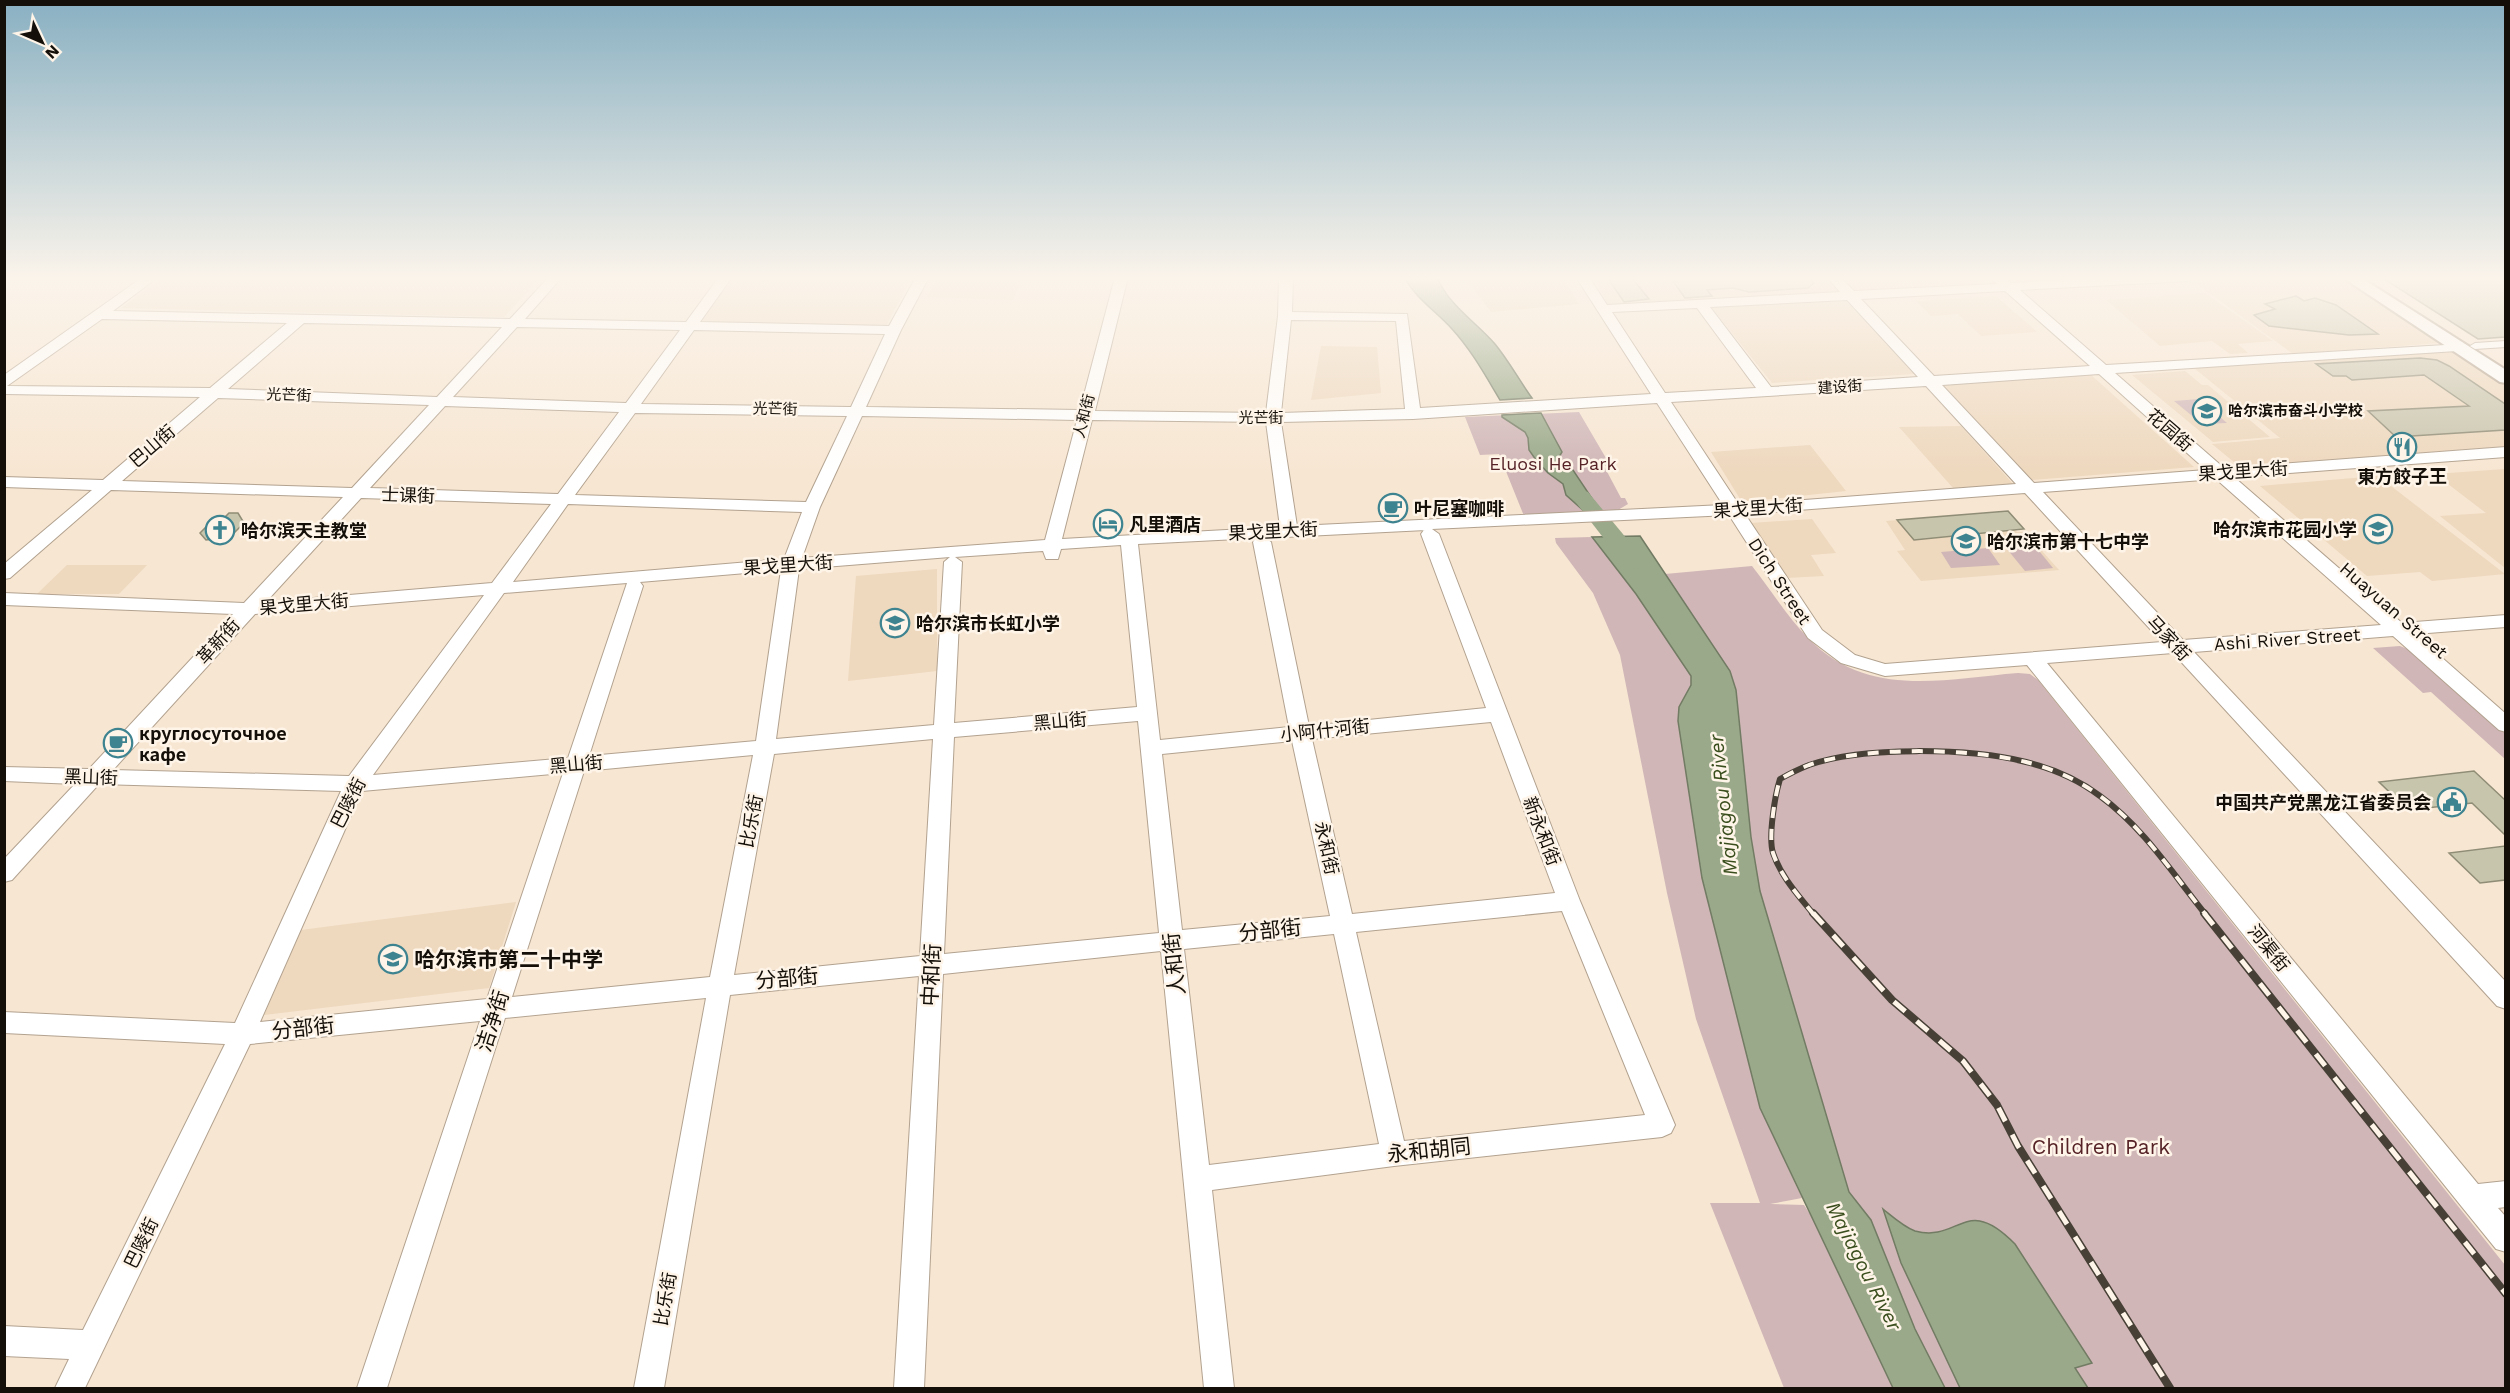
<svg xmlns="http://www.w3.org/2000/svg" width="2510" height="1393" viewBox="0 0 2510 1393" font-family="'Work Sans','Noto Sans SC',sans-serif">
	<rect width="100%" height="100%" fill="#f7e6d2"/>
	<g fill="#eed8be">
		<path d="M 164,277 L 541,277 L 504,317 L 121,308 Z"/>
		<path d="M 733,277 L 912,277 L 886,326 L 701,321 Z"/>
		<path d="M 937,277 L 1023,277 L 1013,300 L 927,297 Z"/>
		<path d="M 1464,277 L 1563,277 L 1579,304 L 1491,312 Z"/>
		<path d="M 1594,277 L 1826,277 L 1840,292 L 1608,305 Z"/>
		<path d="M 1842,277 L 1985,277 L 1994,285 L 1856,292 Z"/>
		<path d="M 2268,277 L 2338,277 L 2441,343 L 2293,354 L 2194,282 Z"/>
		<path d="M 2205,293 L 2273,341 L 2238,344 L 2248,353 L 2230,354 L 2212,341 L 2160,346 L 2106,300 Z"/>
		<path d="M 1996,296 L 2037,332 L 1981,336 L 1958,314 L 1931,316 L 1916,301 Z"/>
		<path d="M 1845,300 L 1914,374 L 1772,383 L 1710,306 Z"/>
		<path d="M 1321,346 L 1377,347 L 1381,393 L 1311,400 Z"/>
		<path d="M 2454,350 L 2505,384 L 2505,447 L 2240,467 L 2212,444 L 2280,438 L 2194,368 Z"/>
		<path d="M 2185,371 L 2202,385 L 2208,385 L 2270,437 L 2213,442 L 2132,375 Z"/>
		<path d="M 2090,374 L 2194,467 L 2031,480 L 1940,385 Z"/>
		<path d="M 1961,426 L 2013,484 L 1954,489 L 1899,427 Z"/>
		<path d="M 1810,445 L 1846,491 L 1742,502 L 1711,452 Z"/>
		<path d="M 2505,469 L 2506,469 L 2505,568 L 2440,516 L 2486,513 L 2435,474 Z"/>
		<path d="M 2377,476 L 2378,476 L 2505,574 L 2432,581 L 2420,572 L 2367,576 L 2260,486 Z"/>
		<path d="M 1998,512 L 2017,532 L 2025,532 L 2059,570 L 1921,581 L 1897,551 L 1905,550 L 1886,521 Z"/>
		<path d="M 1812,519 L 1836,553 L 1811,555 L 1824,576 L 1786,578 L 1751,523 Z"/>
		<path d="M 67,565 L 147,565 L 119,594 L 37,594 Z"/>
		<path d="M 937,569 L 937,671 L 848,681 L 856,576 Z"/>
		<path d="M 516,902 L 489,988 L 264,1015 L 301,930 Z"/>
	</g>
	<g fill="#d0b6b7">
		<path d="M 2199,399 L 2227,423 L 2202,424 L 2174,401 Z"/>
		<path d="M 1579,412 L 1610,465 L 1604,466 L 1621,498 L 1625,498 L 1628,504 L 1618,510 L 1524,516 L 1499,454 L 1480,455 L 1465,417 Z"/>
		<path d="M 2027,536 L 2053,568 L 2025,571 L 1998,538 Z"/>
		<path d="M 1592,537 L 1636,594 L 1691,676 L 1691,685 L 1679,707 L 1760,1108 L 1802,1198 L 1770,1204 L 1804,1205 L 1810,1214 L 1893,1388 L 1784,1388 L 1710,1203 L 1760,1203 L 1696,1019 L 1667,893 L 1620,655 L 1593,593 L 1556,543 L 1555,538 Z"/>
		<path d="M 1988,548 L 2000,565 L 1951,568 L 1941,552 Z"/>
		<path d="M 1752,566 C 1771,590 1788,618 1809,639 C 1868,699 1943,679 2018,673 L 2030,674 L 2038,680 L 2505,1265 L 2505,1388 L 1945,1388 L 1915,1329 L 1871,1220 L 1849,1192 L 1760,891 L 1751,837 L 1736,690 L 1730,671 L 1665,574 Z"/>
		<path d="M 2400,646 L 2415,652 L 2505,732 L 2505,759 L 2431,692 L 2423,693 L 2373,648 Z"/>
	</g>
	<g fill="#9aa98a" stroke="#727b63" stroke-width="1.5">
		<path d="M 1404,277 L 1437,277 C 1449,306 1475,321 1495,344 C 1509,361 1519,380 1532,398 L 1500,400 C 1485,375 1472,351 1452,329 C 1436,311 1416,299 1404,277 Z"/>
		<path d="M 1541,413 L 1562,452 L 1559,457 L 1560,463 L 1573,470 L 1601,512 L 1585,512 L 1566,495 L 1563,484 L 1548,473 L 1536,460 L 1529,450 L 1528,438 L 1525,432 L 1502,417 L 1502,415 Z"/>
		<path d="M 1640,536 L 1730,671 L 1736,690 L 1751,837 L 1760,891 L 1849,1192 L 1871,1220 L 1915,1329 L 1945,1388 L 1893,1388 L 1760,1108 L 1702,878 L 1678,721 L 1679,707 L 1691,685 L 1691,676 L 1636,594 L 1592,537 Z"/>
		<path d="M 1883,1209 C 1893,1217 1904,1227 1915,1231 C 1960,1243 1965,1193 2015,1244 L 2092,1363 L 2075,1368 L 2088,1388 L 1960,1388 L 1901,1263 Z"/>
	</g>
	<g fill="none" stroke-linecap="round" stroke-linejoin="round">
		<path fill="#9aa98a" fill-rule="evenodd" d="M 1581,490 L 1588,492 L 1642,557 L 1645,562 L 1642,567 L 1634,569 L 1626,567 L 1574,500 L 1571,496 L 1574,492 Z"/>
	</g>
	<g fill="#c8c5ad" stroke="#908d76" stroke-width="1.5">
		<path d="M 1607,277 L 1631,277 L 1649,299 L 1624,302 Z"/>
		<path d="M 1670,277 L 1808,277 L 1814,283 L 1808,288 L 1749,292 L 1733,288 L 1707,290 L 1712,296 L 1685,298 Z"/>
		<path d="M 2381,277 L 2495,277 L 2505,282 L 2505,337 L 2478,339 Z"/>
		<path d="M 2296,296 L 2304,301 L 2315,298 L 2336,305 L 2378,334 L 2349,335 L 2269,326 L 2254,315 L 2275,309 L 2265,304 Z"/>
		<path d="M 2420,358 L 2437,360 L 2449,366 L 2505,404 L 2505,430 L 2396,437 L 2368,411 L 2469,406 L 2424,375 L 2352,380 L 2346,376 L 2333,376 L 2316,364 Z"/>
		<path d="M 2008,511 L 2024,529 L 1914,540 L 1897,520 Z"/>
		<path d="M 229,513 L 238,513 L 244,523 L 230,537 L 206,540 L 200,533 L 211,522 L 224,518 Z"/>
		<path d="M 2474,771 L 2505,800 L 2505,835 L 2472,803 L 2408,810 L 2379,782 Z"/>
		<path d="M 2505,846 L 2505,880 L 2480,883 L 2449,853 Z"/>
	</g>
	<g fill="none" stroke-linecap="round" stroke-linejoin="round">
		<g stroke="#b2a28f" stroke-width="2">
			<path id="street" d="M 2506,341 L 2506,347 L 2475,349 L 2470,346 L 2475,343 Z"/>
		</g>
		<g stroke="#b2a28f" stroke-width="2">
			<path id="secondary" d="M 143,277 L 158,277 L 113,311 L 510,319 L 549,277 L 562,277 L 525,319 L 686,322 L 719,277 L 732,277 L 700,322 L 889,326 L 916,277 L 929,277 L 901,330 L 866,407 L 1080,410 L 1115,277 L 1128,277 L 1095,411 L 1266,413 L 1278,316 L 1279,277 L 1293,277 L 1292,312 L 1407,314 L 1420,408 L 1651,394 L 1576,277 L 1589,277 L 1607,305 L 1840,292 L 1827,277 L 1840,277 L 1854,291 L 1997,284 L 1991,277 L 2005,277 L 2011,283 L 2113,277 L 2195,277 L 2189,281 L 2020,290 L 2106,365 L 2462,344 L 2464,347 L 2457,351 L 2115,373 L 2224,468 L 2506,447 L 2506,457 L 2234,477 L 2402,623 L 2506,615 L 2506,627 L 2415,634 L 2506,714 L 2506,732 L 2499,730 L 2393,636 L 2194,652 L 2506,982 L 2506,1009 L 2497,1006 L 2173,653 L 2047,663 L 2478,1184 L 2506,1181 L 2506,1207 L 2498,1208 L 2506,1217 L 2506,1252 L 2496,1249 L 2462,1207 L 2027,665 L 1885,676 L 1841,663 L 1808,638 L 1729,515 L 1432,529 L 1439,534 L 1580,901 L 1675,1125 L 1671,1133 L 1662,1137 L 1394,1166 L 1212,1190 L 1234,1388 L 1204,1388 L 1161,951 L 943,974 L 924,1388 L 894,1388 L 919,976 L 730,995 L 664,1388 L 634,1388 L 706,998 L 505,1018 L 387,1388 L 357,1388 L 480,1021 L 250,1044 L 85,1388 L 55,1388 L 69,1359 L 4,1356 L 4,1326 L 83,1330 L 225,1044 L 4,1033 L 4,1012 L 235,1023 L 341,791 L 99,784 L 12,880 L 4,882 L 4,859 L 75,784 L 4,781 L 4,767 L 89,769 L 233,614 L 4,605 L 4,593 L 244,603 L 343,497 L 111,490 L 10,578 L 4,579 L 4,564 L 92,490 L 4,487 L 4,477 L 103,480 L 200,397 L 4,394 L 4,375 ZM 2005,291 L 2090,366 L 1934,376 L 1861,299 ZM 1847,300 L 1918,377 L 1771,387 L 1710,307 ZM 1697,308 L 1756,388 L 1665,393 L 1612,312 ZM 102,319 L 287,323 L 210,388 L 7,386 ZM 1291,320 L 1396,321 L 1405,409 L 1281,413 ZM 304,323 L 502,327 L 437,397 L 228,389 ZM 517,327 L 680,330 L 626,403 L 453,397 ZM 694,330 L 885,334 L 851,407 L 641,404 ZM 2099,374 L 2206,470 L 2034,483 L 1942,385 ZM 1926,386 L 2016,484 L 1739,505 L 1671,402 ZM 218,398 L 429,405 L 352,488 L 122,481 ZM 1657,403 L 1723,505 L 1297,526 L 1281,422 L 1413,419 ZM 445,406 L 619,412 L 558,494 L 370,488 ZM 635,413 L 847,416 L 806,502 L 575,495 ZM 862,416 L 1077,420 L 1045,540 L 802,558 L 820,507 ZM 1092,420 L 1266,422 L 1280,527 L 1062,539 ZM 2216,479 L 2381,625 L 2183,640 L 2043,492 ZM 2025,493 L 2162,642 L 1885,664 L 1855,655 L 1822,630 L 1745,514 ZM 361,498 L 551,504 L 492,583 L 266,602 ZM 568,504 L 802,512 L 784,559 L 513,582 ZM 1424,530 L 1421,534 L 1486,708 L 1309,726 L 1271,542 L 1265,538 L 1426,530 ZM 1256,538 L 1253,542 L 1289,727 L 1160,740 L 1138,544 L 1258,538 ZM 1121,545 L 1137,707 L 954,723 L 962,562 L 955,557 L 1043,551 L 1046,559 L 1058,559 L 1061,549 ZM 950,557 L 944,562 L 934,725 L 776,739 L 799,569 ZM 781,570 L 756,741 L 589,756 L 643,586 L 640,582 ZM 627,583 L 568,758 L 373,775 L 504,593 ZM 484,595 L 349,776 L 113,770 L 255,614 ZM 1138,721 L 1159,933 L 944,954 L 954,737 ZM 1491,722 L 1555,893 L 1352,914 L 1312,739 ZM 933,739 L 920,956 L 734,975 L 774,754 ZM 1292,741 L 1330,916 L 1182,930 L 1162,754 ZM 753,755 L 710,977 L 512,997 L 584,771 ZM 563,773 L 487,999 L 260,1022 L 362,791 ZM 1562,911 L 1645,1115 L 1404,1141 L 1356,932 ZM 1334,934 L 1379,1144 L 1209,1165 L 1184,949 Z"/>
		</g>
		<g stroke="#b2a28f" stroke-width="4">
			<path id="primary" d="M 2342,277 L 2360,277 L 2506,370 L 2506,383 L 2500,382 Z"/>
		</g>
		<use href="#street" fill="#fff" fill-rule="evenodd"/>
		<use href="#secondary" fill="#fff" fill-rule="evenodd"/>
		<use href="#primary" fill="#fff" fill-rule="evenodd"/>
		<g stroke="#474036" stroke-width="6">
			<path id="rail-far1" d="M 1814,915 C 1799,896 1781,877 1773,853 C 1768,837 1775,795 1780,779 C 1789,774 1799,769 1809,765 C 1863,746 1970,748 2026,762 C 2051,768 2079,780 2100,796 C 2143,827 2173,874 2206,915"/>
		</g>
		<g stroke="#474036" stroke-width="8">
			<g id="rail">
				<path d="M 1813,913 L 1892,1000 L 1963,1061 L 1997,1105 L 2018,1146 L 2170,1388"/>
				<path d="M 2204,913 L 2506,1294"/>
			</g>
		</g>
		<use href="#rail-far1" stroke="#fef4e8" stroke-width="4" stroke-dasharray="11" stroke-linecap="butt"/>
		<use href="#rail" stroke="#fef4e8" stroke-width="5" stroke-dasharray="15" stroke-linecap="butt"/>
	</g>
	<linearGradient id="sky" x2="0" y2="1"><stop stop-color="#89b0c2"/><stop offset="0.59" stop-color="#fbf4eb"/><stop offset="1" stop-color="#fbf4eb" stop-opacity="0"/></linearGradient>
	<rect width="2510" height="472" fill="url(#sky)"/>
	<defs>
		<g id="school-ring" transform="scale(1.5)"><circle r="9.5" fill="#fef4e8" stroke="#3e8390" stroke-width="1.5"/><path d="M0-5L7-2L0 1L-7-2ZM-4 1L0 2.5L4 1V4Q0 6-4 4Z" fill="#3e8390"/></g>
		<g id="restaurant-ring" transform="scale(1.5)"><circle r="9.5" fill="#fef4e8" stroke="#3e8390" stroke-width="1.5"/><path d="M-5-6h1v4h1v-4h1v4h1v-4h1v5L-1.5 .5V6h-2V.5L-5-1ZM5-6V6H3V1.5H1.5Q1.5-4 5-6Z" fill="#3e8390"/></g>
		<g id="cafe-ring" transform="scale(1.5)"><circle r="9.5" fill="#fef4e8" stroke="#3e8390" stroke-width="1.5"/><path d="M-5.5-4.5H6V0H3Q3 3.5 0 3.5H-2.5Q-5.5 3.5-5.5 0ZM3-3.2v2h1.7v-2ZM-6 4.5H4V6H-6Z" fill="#3e8390"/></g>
		<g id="hotel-ring" transform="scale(1.5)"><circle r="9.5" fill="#fef4e8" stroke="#3e8390" stroke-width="1.5"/><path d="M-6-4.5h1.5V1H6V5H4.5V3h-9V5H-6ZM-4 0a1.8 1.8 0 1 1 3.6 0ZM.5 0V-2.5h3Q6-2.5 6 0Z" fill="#3e8390"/></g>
		<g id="church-ring" transform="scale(1.5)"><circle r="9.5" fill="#fef4e8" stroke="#3e8390" stroke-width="1.5"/><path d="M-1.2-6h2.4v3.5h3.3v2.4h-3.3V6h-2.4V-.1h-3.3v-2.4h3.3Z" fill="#3e8390"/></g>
		<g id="civic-ring" transform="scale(1.5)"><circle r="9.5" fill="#fef4e8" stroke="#3e8390" stroke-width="1.5"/><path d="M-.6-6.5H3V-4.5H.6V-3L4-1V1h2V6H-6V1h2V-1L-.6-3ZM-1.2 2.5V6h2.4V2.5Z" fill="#3e8390"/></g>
	</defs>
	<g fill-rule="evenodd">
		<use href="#school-ring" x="2207" y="411"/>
		<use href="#restaurant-ring" x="2402" y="447"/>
		<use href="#cafe-ring" x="1393" y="508"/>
		<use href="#hotel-ring" x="1108" y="524"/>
		<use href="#school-ring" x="2378" y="529"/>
		<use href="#church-ring" x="220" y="530"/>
		<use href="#school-ring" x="1966" y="541"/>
		<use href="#school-ring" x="895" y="623"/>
		<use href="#cafe-ring" x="118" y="743"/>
		<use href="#civic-ring" x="2452" y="802"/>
		<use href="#school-ring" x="393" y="959"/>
	</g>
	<g text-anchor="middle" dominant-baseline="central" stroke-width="5" stroke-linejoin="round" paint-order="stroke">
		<g font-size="15" fill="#140f08" stroke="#fef4e8">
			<text transform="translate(1840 387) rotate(-4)">建设街</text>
			<text transform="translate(289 395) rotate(2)">光芒街</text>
			<text transform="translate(775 409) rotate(1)">光芒街</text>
			<text transform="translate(1084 416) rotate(-76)">人和街</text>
			<text x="1261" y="418">光芒街</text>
		</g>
		<g font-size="15" font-weight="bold" fill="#140f08" stroke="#fef4e8" text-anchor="start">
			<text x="2228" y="411">哈尔滨市奋斗小学校</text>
		</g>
		<g font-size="18" fill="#140f08" stroke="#fef4e8">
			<text transform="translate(2170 430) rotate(41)">花园街</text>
			<text transform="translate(152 446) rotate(-41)">巴山街</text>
			<text transform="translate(2243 471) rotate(-4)">果戈里大街</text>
			<text transform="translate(408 495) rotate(2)">士课街</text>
			<text transform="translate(1758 508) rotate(-4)">果戈里大街</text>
			<text transform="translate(1273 531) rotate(-3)">果戈里大街</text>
			<text transform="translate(788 565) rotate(-4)">果戈里大街</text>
			<text transform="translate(1780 581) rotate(57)">Dich Street</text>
			<text transform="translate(304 604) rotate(-5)">果戈里大街</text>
			<text transform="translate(2394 610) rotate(41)">Huayuan Street</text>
			<text transform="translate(2169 638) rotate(47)">马家街</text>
			<text transform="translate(2287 639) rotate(-4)">Ashi River Street</text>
			<text transform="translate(218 641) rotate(-48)">革新街</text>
			<text transform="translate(1060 721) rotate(-5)">黑山街</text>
			<text transform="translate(1325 730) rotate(-6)">小阿什河街</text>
			<text transform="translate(576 764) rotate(-5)">黑山街</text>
			<text transform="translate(91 777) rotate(2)">黑山街</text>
			<text transform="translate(348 803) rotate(-63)">巴陵街</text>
			<text transform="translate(751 821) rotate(-79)">比乐街</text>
			<text transform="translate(1542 831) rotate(69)">新永和街</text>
			<text transform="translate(1327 848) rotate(78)">永和街</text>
			<text transform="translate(2269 948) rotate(51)">河渠街</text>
			<text transform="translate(141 1243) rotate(-64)">巴陵街</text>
			<text transform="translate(665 1299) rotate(-80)">比乐街</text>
		</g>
		<g font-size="18" fill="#562226" stroke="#fef4e8">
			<text x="1553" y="463">Eluosi He Park</text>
		</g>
		<g font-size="18" font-weight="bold" fill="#140f08" stroke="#fef4e8" text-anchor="start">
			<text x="2402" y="476" text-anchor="middle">東方餃子王</text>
			<text x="1414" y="508">叶尼塞咖啡</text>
			<text x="1129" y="524">凡里酒店</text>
			<text x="2357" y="529" text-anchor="end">哈尔滨市花园小学</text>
			<text x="241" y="530">哈尔滨天主教堂</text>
			<text x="1987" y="541">哈尔滨市第十七中学</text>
			<text x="916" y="623">哈尔滨市长虹小学</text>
			<text x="139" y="733">круглосуточное<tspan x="139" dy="21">кафе</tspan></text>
			<text x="2431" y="802" text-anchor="end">中国共产党黑龙江省委员会</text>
		</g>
		<g font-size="20" font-style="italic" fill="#3a4e1d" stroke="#fef4e8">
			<text transform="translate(1723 805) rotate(-96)">Majiagou River</text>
			<text transform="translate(1864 1266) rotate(63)">Majiagou River</text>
		</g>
		<g font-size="21" fill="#140f08" stroke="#fef4e8">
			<text transform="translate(1270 930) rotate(-6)">分部街</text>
			<text transform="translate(1174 964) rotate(-96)">人和街</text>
			<text transform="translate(931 975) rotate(-87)">中和街</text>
			<text transform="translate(787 978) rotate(-5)">分部街</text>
			<text transform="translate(492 1021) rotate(-72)">洁净街</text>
			<text transform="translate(303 1028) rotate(-6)">分部街</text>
			<text transform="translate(1429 1150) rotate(-6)">永和胡同</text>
		</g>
		<g font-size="21" font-weight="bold" fill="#140f08" stroke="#fef4e8" text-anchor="start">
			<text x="414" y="959">哈尔滨市第二十中学</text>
		</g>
		<g font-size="21" fill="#562226" stroke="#fef4e8">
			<text x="2101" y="1146">Children Park</text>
		</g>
	</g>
	<rect width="2510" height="1393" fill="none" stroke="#140f08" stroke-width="12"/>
	<g transform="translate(42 42) rotate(134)" stroke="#fef4e8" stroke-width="4.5" paint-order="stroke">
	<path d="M0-4.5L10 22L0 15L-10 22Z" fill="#140f08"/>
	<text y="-9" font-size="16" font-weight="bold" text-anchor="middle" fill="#140f08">N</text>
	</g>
</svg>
